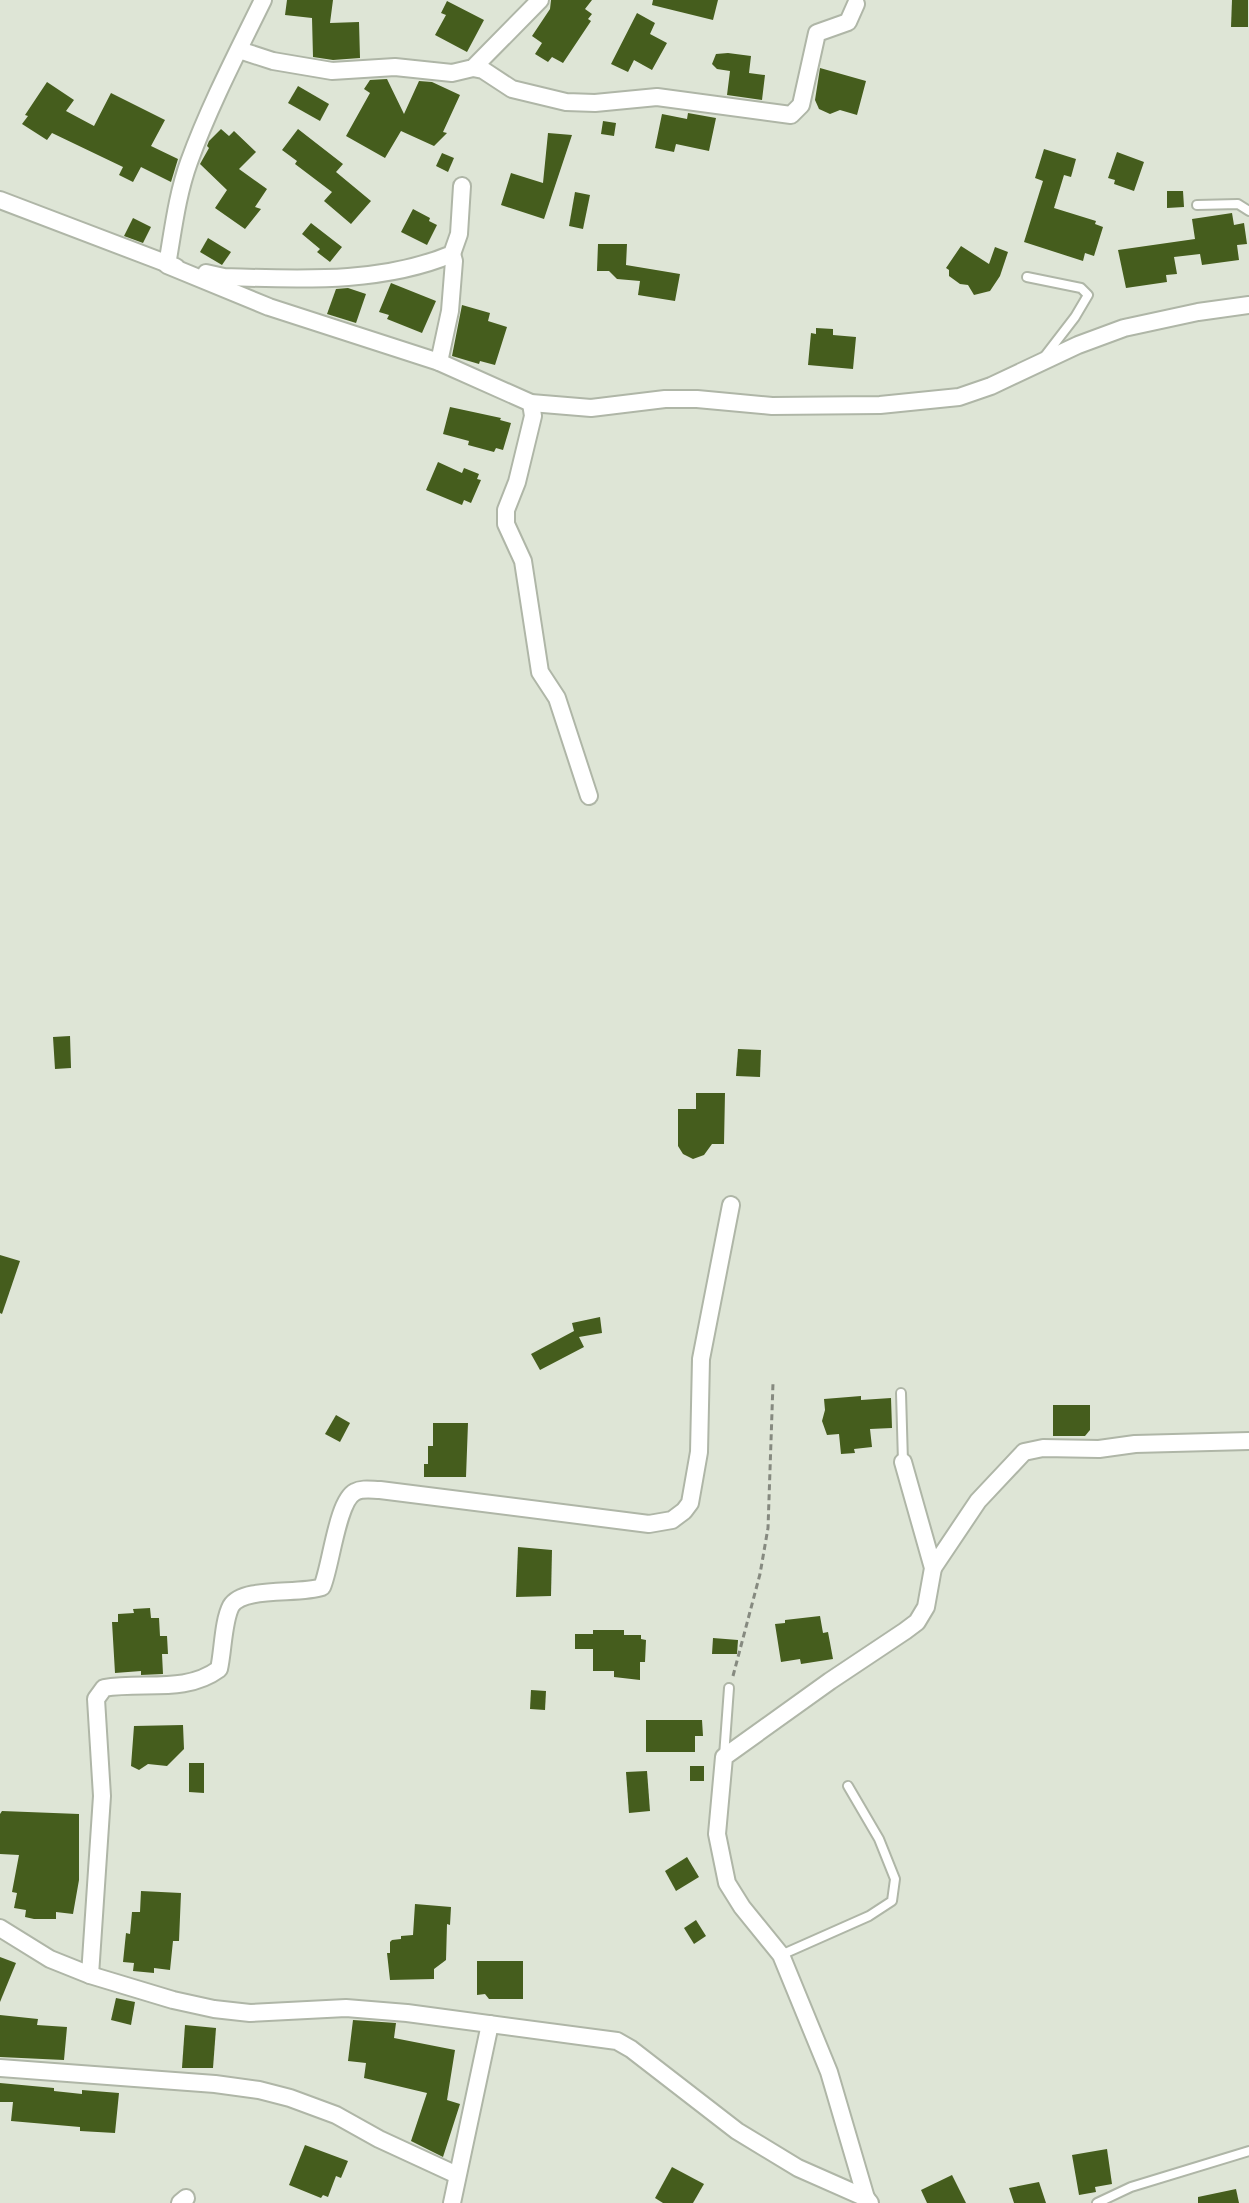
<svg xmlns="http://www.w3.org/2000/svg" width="1249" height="2203" viewBox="0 0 1249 2203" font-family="'Asap Condensed',sans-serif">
	<rect width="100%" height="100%" fill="#dee5d6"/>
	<g fill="#455d1d">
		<path d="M 287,0 L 333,0 L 330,23 L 359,22 L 360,58 L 333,60 L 313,57 L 312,18 L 285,15 Z"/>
		<path d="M 551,0 L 592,0 L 585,9 L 592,14 L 588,19 L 591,21 L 563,63 L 552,57 L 548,62 L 535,54 L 542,43 L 532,36 L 550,9 Z"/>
		<path d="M 653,0 L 718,0 L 713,20 L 652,5 Z"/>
		<path d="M 1232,0 L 1248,0 L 1248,27 L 1231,27 Z"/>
		<path d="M 447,1 L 484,20 L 467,52 L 435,35 L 446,15 L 441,13 Z"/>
		<path d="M 637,13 L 655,23 L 650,34 L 667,43 L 652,70 L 634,60 L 628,72 L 611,64 Z"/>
		<path d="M 728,53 L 751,56 L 749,73 L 765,75 L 762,100 L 727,95 L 730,71 L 717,69 L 712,64 L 716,54 Z"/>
		<path d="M 820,68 L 866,81 L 857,115 L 840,110 L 830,114 L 819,109 L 815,100 Z"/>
		<path d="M 387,79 L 404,114 L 419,81 L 432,82 L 460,95 L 443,132 L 447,133 L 434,146 L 401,131 L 385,158 L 346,136 L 370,93 L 364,89 L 370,80 Z"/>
		<path d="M 47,82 L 74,100 L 66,111 L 94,126 L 111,93 L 165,120 L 151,146 L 178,159 L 171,182 L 141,167 L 133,182 L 119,175 L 123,167 L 52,133 L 47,140 L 22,124 L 28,116 L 25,115 Z"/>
		<path d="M 298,86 L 329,104 L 320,121 L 288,103 Z"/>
		<path d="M 688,113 L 716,118 L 709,151 L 676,144 L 674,152 L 655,148 L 662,114 L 687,119 Z"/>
		<path d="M 603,121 L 616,123 L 614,136 L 601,134 Z"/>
		<path d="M 221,129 L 229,136 L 234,131 L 256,152 L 239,169 L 267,189 L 255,207 L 261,209 L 245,229 L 215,208 L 227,190 L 200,164 L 209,148 L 207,146 L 209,141 Z"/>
		<path d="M 298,129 L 343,164 L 336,172 L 371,201 L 351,224 L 324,201 L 332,192 L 295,164 L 297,161 L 282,150 Z"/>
		<path d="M 548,133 L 572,135 L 544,219 L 501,205 L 511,173 L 543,183 Z"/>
		<path d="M 1044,149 L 1076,159 L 1071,177 L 1064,175 L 1054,208 L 1096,221 L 1095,224 L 1103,227 L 1094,256 L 1085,253 L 1083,261 L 1024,242 L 1043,181 L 1035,178 Z"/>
		<path d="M 1117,152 L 1144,162 L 1134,191 L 1114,184 L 1115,180 L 1108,178 Z"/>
		<path d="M 442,153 L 454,158 L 448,172 L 436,166 Z"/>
		<path d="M 1167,191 L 1183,191 L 1184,207 L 1167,208 Z"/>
		<path d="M 575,192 L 590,195 L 583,229 L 569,226 Z"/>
		<path d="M 413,209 L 430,218 L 429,221 L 437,225 L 427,245 L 401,232 Z"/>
		<path d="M 1232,213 L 1234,225 L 1244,223 L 1247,244 L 1237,245 L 1239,260 L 1202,265 L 1200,254 L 1174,257 L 1177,274 L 1166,275 L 1167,282 L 1126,288 L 1118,250 L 1195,239 L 1192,219 Z"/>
		<path d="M 133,218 L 151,227 L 143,243 L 124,236 Z"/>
		<path d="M 311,223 L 342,247 L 330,262 L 317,252 L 320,249 L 302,234 Z"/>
		<path d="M 208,238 L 231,252 L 222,265 L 200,252 Z"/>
		<path d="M 598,244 L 627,244 L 626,265 L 680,274 L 675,301 L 638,295 L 640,281 L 617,279 L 609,271 L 597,271 Z"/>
		<path d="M 961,246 L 989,264 L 995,247 L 1008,252 L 1000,276 L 990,291 L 974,295 L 968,285 L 960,284 L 949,276 L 949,270 L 946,268 Z"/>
		<path d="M 391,283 L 436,301 L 422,333 L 387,319 L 389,315 L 379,312 Z"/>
		<path d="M 348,288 L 366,294 L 356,323 L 327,314 L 336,289 Z"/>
		<path d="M 462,305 L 490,313 L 488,321 L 507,327 L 495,365 L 480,361 L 479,364 L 452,356 Z"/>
		<path d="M 816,328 L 833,329 L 833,335 L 856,337 L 853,369 L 808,365 L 811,333 L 816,334 Z"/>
		<path d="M 450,407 L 501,418 L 500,420 L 511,423 L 503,450 L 496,448 L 494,452 L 468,445 L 469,441 L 443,434 Z"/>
		<path d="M 438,462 L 462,473 L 464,468 L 479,474 L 477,479 L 481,480 L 471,503 L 464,500 L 462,505 L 426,490 Z"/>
		<path d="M 70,1036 L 71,1068 L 55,1069 L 53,1037 Z"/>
		<path d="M 738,1049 L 761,1050 L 760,1077 L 736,1076 Z"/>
		<path d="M 696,1093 L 725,1093 L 724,1144 L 712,1144 L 704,1155 L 693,1159 L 683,1154 L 678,1146 L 678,1109 L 696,1109 Z"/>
		<path d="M 0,1255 L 20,1261 L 2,1314 L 0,1313 Z"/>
		<path d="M 600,1317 L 602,1333 L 579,1337 L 584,1347 L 540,1370 L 531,1354 L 574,1331 L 572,1323 Z"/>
		<path d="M 861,1396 L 861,1400 L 891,1398 L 892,1428 L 870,1429 L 872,1447 L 854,1449 L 855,1453 L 841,1454 L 839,1434 L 827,1435 L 822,1421 L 825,1410 L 824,1399 Z"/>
		<path d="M 1053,1405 L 1090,1405 L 1090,1430 L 1085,1436 L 1053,1436 Z"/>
		<path d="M 336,1415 L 350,1423 L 340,1442 L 325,1434 Z"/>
		<path d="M 433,1423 L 468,1423 L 466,1477 L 424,1477 L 424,1464 L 428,1464 L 428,1446 L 433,1446 Z"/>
		<path d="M 518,1547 L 552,1550 L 551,1596 L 516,1597 Z"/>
		<path d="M 150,1608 L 151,1618 L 159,1618 L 160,1636 L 167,1636 L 168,1654 L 162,1654 L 163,1674 L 141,1675 L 141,1671 L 115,1673 L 112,1622 L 118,1622 L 118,1614 L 134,1613 L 133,1609 Z"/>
		<path d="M 820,1616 L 823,1633 L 828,1632 L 833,1659 L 801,1664 L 800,1659 L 781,1662 L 775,1624 L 785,1623 L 785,1620 Z"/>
		<path d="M 593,1630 L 624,1630 L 624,1635 L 641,1635 L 641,1639 L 646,1640 L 645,1662 L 640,1662 L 640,1680 L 614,1677 L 614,1671 L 593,1671 L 593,1649 L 575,1649 L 575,1634 L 593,1634 Z"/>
		<path d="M 713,1638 L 738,1640 L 737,1654 L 712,1654 Z"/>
		<path d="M 531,1690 L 546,1691 L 545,1710 L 530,1709 Z"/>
		<path d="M 646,1720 L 702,1720 L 703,1736 L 695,1736 L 695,1752 L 646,1752 Z"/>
		<path d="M 183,1725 L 184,1749 L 167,1766 L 148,1764 L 139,1770 L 131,1766 L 134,1726 Z"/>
		<path d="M 189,1763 L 204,1763 L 204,1793 L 189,1792 Z"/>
		<rect x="690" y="1766" width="14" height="15"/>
		<path d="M 647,1771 L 650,1811 L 629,1813 L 626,1772 Z"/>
		<path d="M 2,1811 L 79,1814 L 79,1880 L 73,1914 L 56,1912 L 56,1919 L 34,1919 L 25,1917 L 26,1910 L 14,1908 L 17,1893 L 12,1892 L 19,1855 L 0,1854 L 0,1814 Z"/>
		<path d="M 687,1857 L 699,1877 L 676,1891 L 665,1871 Z"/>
		<path d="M 141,1891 L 181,1893 L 179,1941 L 173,1941 L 170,1970 L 154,1968 L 154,1973 L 133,1971 L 134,1963 L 123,1962 L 126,1933 L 130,1934 L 132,1912 L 140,1912 Z"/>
		<path d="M 415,1904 L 451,1907 L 450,1925 L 447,1924 L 446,1960 L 434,1969 L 434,1979 L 390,1980 L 387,1953 L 390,1953 L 390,1942 L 392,1940 L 401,1939 L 401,1936 L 413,1935 Z"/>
		<path d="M 696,1920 L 706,1936 L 694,1944 L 684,1928 Z"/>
		<path d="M 0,1957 L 16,1963 L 0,2002 Z"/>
		<path d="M 477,1961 L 523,1961 L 523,1999 L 489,1999 L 485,1994 L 477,1995 Z"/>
		<path d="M 116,1998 L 135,2002 L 131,2025 L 111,2020 Z"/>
		<path d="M 0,2015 L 38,2019 L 37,2025 L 67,2027 L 64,2060 L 0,2057 Z"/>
		<path d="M 353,2020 L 396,2023 L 394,2038 L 455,2050 L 447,2100 L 460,2104 L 443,2157 L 411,2141 L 427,2093 L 364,2078 L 366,2063 L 348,2061 Z"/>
		<path d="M 185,2025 L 216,2028 L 213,2068 L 182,2068 Z"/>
		<path d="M 0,2083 L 54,2088 L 54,2091 L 82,2094 L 82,2090 L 119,2093 L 115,2133 L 80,2131 L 80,2127 L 11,2121 L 13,2102 L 0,2102 Z"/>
		<path d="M 305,2145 L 348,2161 L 341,2178 L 336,2176 L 328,2197 L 323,2195 L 321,2198 L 289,2185 Z"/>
		<path d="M 1107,2149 L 1112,2184 L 1095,2187 L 1096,2192 L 1079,2195 L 1072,2155 Z"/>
		<path d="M 672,2167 L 704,2184 L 693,2203 L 663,2203 L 655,2198 Z"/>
		<path d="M 952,2175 L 966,2203 L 927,2203 L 921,2190 Z"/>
		<path d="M 1039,2182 L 1046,2203 L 1014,2203 L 1009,2188 Z"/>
		<path d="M 1236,2189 L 1239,2203 L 1198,2203 L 1198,2197 Z"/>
	</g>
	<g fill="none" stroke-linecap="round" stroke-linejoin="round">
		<g stroke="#afb6a7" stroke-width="12">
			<g id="lane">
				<path d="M 1197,205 L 1238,204 L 1249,211"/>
				<path d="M 1027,277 L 1081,288 L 1088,295 L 1075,317 L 1045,356"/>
				<path d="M 901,1393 L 903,1462"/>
				<path d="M 724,1756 L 729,1688"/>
				<path d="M 781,1955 L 869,1916 L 892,1901 L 895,1879 L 879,1839 L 848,1786"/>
				<path d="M 1097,2203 L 1131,2187 L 1249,2151"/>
			</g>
		</g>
		<g stroke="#afb6a7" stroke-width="20">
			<g id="street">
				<path d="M 263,0 C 237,53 209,107 189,162 C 177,195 173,231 167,265 L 269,307 L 439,362 L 531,403 L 591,408 L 665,399 L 697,399 L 772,406 L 880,405 L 959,397 L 991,386 L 1078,345 L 1124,328 L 1198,312 L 1249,305"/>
				<path d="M 239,50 L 273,61 L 332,71 L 395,67 L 452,73 L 473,68 L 540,0"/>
				<path d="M 473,68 L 483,70 L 512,89 L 566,102 L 595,103 L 657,97 L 791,115 L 801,105 L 817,33 L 848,22 L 856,4"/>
				<path d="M 0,200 L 176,267"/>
				<path d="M 206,273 L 224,277 C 299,279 381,284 452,254 L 459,234 L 462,186"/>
				<path d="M 439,362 L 450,311 L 454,261 L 452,254"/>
				<path d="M 531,403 L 533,416 L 517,482 L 506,510 L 506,524 L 523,561 L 540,672 L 557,698 L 589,796"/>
				<path d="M 933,1568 L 978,1501 L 1024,1452 L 1043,1448 L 1099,1449 L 1135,1444 L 1249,1441"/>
				<path d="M 0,1928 L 50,1959 L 90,1975 L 173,2000 L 214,2009 L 250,2013 L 346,2008 L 407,2013 L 617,2041 L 631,2049 L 737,2131 L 798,2168 L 866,2198 L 870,2203"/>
				<path d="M 90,1975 L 102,1796 L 96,1699 L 104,1688 C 143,1681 185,1694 219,1669 C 223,1652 223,1621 231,1606 C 243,1586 299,1595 322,1587 C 331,1567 337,1501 355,1492 C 362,1488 372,1490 380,1490 L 649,1524 L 672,1520 L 684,1511 L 690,1503 L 699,1452 L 701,1359 L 731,1205"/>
				<path d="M 0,2068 L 215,2084 L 259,2090 L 290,2098 L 336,2115 L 379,2139 L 457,2175"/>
				<path d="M 866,2198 L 829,2072 L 781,1955 L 742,1907 L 727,1883 L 717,1834 L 724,1757 L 830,1681 L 905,1631 L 917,1622 L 926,1607 L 933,1568 L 903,1462"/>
				<path d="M 180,2203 L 186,2198"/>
				<path d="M 452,2203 L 490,2024"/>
			</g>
		</g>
		<path stroke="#868a80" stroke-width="3" stroke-dasharray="6 4" stroke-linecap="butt" d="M 733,1676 L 760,1574 L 768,1528 L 773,1383"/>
		<use href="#lane" stroke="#fff" stroke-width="8"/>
		<use href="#street" stroke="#fff" stroke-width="16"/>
	</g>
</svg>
